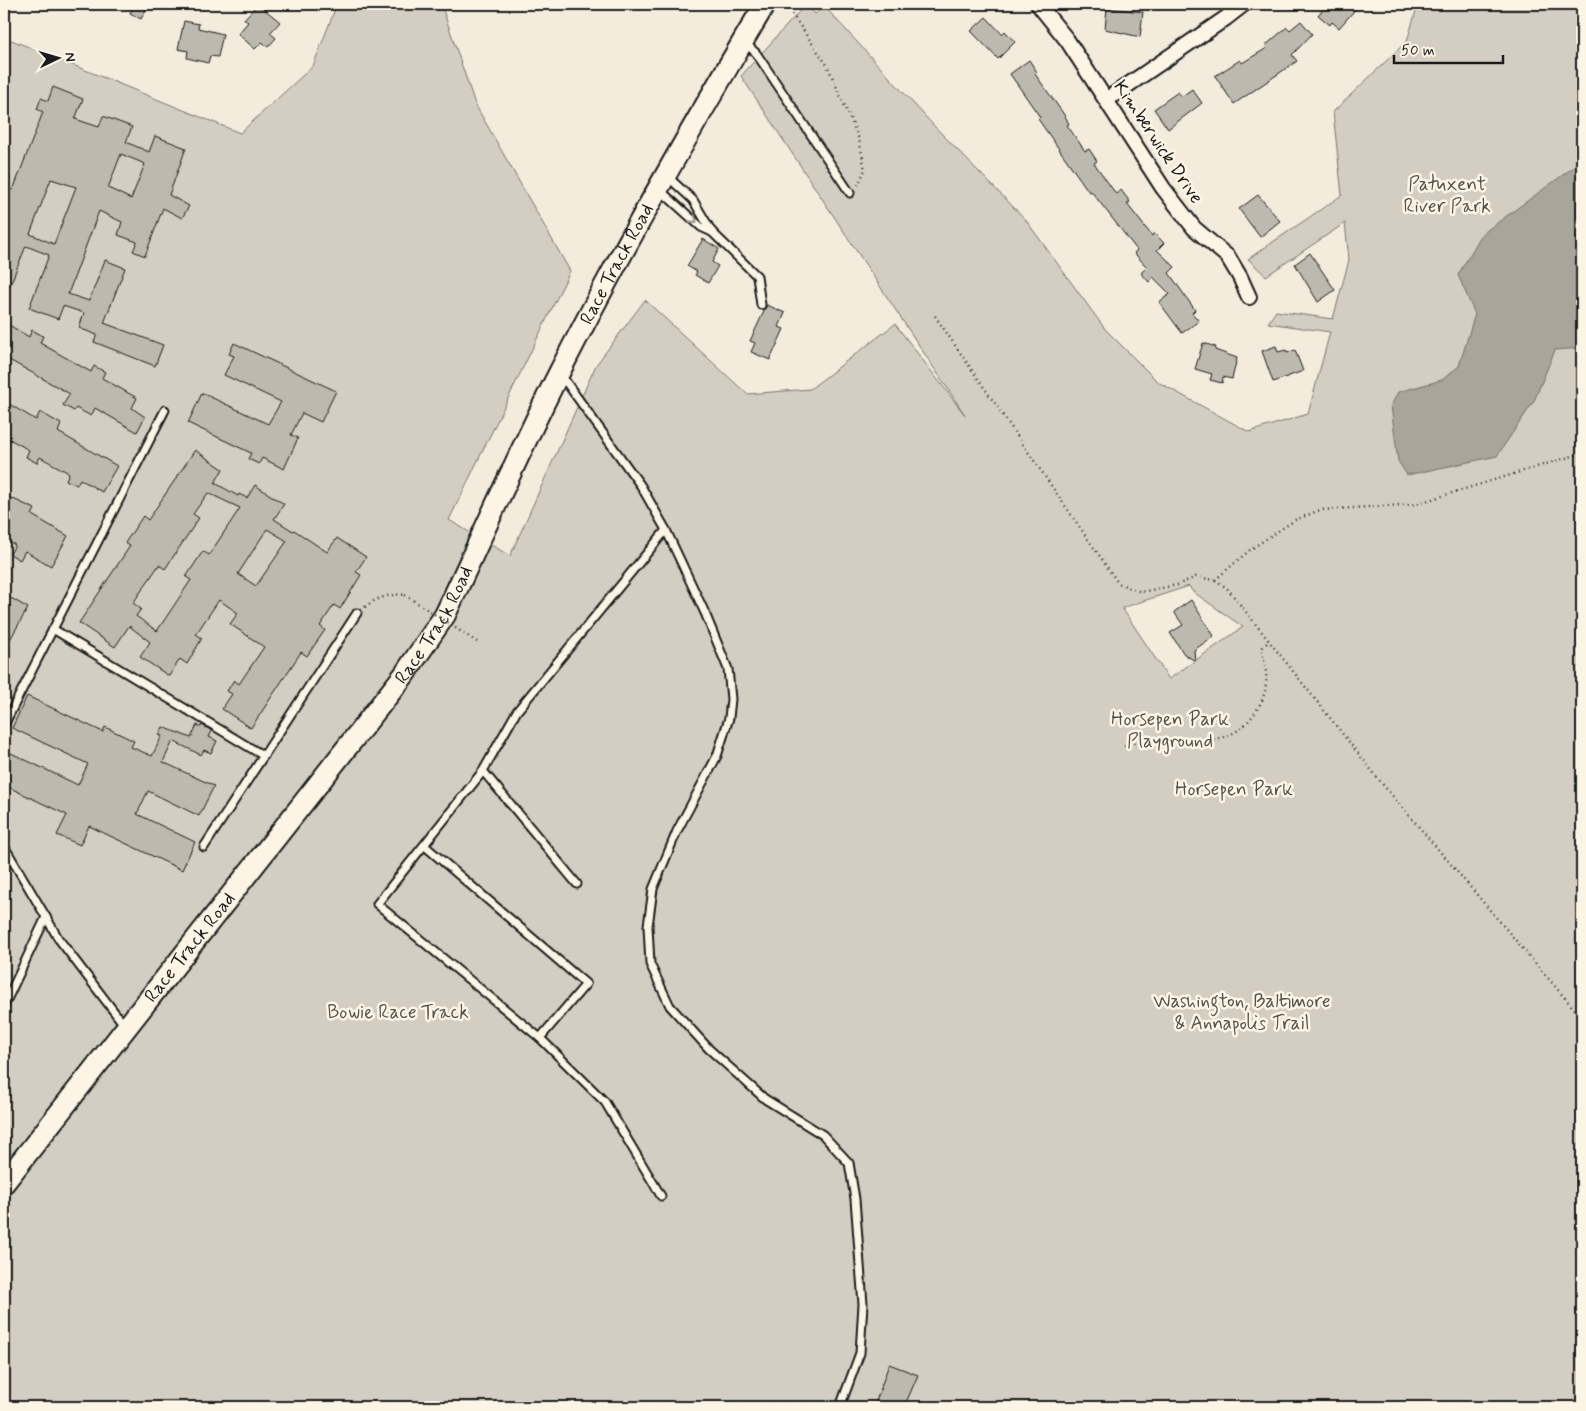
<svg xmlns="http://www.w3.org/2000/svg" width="1586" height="1411" viewBox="0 0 1586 1411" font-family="Mynerve,sans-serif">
	<rect width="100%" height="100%" fill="#f3ecdd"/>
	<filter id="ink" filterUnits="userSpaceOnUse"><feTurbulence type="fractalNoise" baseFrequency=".02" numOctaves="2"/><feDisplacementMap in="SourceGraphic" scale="10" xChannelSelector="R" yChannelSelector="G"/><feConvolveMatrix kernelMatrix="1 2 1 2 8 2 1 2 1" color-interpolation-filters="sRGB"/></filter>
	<g filter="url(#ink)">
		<path fill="#d3cec1" stroke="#78756e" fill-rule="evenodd" d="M 337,4 L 441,4 L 475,104 L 570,271 L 449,520 L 510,556 L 596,365 L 645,300 L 747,394 L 810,389 L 895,324 L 965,415 L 741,76 L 806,4 L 815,14 L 824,6 L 935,127 L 1025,219 L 1105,329 L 1158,382 L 1249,432 L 1308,414 L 1330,332 L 1268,323 L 1276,311 L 1333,319 L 1349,260 L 1345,223 L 1266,276 L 1248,259 L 1342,195 L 1333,112 L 1407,41 L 1418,4 L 1582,4 L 1582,1407 L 4,1407 L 4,37 L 240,133 L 313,66 ZM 1189,586 L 1192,591 L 1243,627 L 1169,679 L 1122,608 Z"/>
		<path fill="#aaa59b" stroke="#716e68" d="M 1582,161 L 1582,348 L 1555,350 L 1534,401 L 1497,456 L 1407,475 L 1398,461 L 1391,406 L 1398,392 L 1442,380 L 1459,366 L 1475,314 L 1458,275 L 1482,234 Z"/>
		<g fill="#beb9ae" stroke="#1c1c1c" fill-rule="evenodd">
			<path d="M 134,4 L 149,4 L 141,19 L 130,13 Z"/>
			<path d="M 258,4 L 280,22 L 270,33 L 276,38 L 268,47 L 262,42 L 255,49 L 238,34 L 248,22 L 244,19 Z"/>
			<path d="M 1328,4 L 1360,4 L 1339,28 L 1332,22 L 1330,25 L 1318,15 Z"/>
			<path d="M 1107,8 L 1143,12 L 1140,37 L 1105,29 Z"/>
			<path d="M 986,17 L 1002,34 L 1005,31 L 1015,42 L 998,59 L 971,31 Z"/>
			<path d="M 184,21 L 199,24 L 198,28 L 223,34 L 218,57 L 210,56 L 208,63 L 187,58 L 188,51 L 178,49 Z"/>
			<path d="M 1301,21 L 1312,34 L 1292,55 L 1297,61 L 1234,104 L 1215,76 L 1240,60 L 1242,63 L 1267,48 L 1265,46 L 1287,27 L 1290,30 Z"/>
			<path d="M 1029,60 L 1037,72 L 1035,74 L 1065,116 L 1069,124 L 1067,125 L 1085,151 L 1089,149 L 1097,161 L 1094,163 L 1116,194 L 1121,190 L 1130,202 L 1127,204 L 1152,236 L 1154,233 L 1164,243 L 1157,250 L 1175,267 L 1169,273 L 1195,310 L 1192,313 L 1199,321 L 1182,333 L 1159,302 L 1170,294 L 1153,277 L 1149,282 L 1141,273 L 1147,267 L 1134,253 L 1137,250 L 1091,191 L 1089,192 L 1038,119 L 1040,117 L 1010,74 Z"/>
			<path d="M 53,87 L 83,99 L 75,119 L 99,127 L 103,116 L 132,127 L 126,142 L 149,152 L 155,136 L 186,148 L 169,195 L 189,206 L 182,218 L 163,208 L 145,256 L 133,251 L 137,242 L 118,235 L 122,222 L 99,211 L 68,294 L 89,301 L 105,260 L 125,268 L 104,323 L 163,345 L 155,366 L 94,342 L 97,335 L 79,328 L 84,313 L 63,306 L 58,319 L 29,308 L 49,255 L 26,246 L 4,300 L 4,213 L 8,201 L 4,200 L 4,196 L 7,187 L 13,190 L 43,112 L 37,109 L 41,98 L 48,101 ZM 121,154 L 145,164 L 131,199 L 108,188 ZM 51,179 L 76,187 L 54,244 L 30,234 Z"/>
			<path d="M 1192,89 L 1202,103 L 1168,129 L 1154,109 L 1178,92 L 1181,97 Z"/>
			<path d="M 1258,195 L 1280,221 L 1260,237 L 1239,209 Z"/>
			<path d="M 703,239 L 719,249 L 712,262 L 718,266 L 708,283 L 695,275 L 697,272 L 687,266 Z"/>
			<path d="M 1310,253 L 1335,290 L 1318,302 L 1295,264 Z"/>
			<path d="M 767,305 L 785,313 L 779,327 L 784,329 L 770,360 L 751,352 L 755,343 L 750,341 Z"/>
			<path d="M 4,322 L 29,337 L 32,330 L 43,336 L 40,343 L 91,372 L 94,366 L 105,372 L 102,378 L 137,398 L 132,408 L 145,417 L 137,432 L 95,408 L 91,416 L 76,408 L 74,411 L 63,405 L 70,394 L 4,357 Z"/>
			<path d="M 234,343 L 336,391 L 321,422 L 302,413 L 291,435 L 298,438 L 284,469 L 262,458 L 259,464 L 248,459 L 251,453 L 188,423 L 202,393 L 268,424 L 281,402 L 224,375 L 234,356 L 229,354 Z"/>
			<path d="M 1203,343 L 1216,347 L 1215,350 L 1237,358 L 1232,379 L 1223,377 L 1222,383 L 1210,380 L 1212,374 L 1195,369 Z"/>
			<path d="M 1276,346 L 1278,352 L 1286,350 L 1287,353 L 1295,350 L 1303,371 L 1273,382 L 1262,351 Z"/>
			<path d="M 4,401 L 36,420 L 40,412 L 61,424 L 58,432 L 117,466 L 102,492 L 80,479 L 77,485 L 66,480 L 69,473 L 40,457 L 37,463 L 26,457 L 29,450 L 4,436 Z"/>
			<path d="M 195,450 L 223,469 L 215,483 L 238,496 L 239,494 L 247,498 L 255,485 L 284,504 L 274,519 L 293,531 L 294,530 L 327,552 L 337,538 L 366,557 L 356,572 L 361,575 L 340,609 L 334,605 L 320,626 L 325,630 L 307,656 L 301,652 L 251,728 L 222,709 L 232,694 L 227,691 L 234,680 L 239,684 L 264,647 L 230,624 L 238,613 L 219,600 L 196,634 L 202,638 L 187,664 L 180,659 L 169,676 L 140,657 L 150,642 L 129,626 L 115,647 L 79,623 L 130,546 L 125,543 L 143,516 L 148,520 ZM 208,493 L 240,508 L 209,555 L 203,551 L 186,577 L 191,580 L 157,631 L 136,616 L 141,609 L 133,603 L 159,565 L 165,569 L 199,518 L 193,514 ZM 267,529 L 287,541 L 256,586 L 238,574 Z"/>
			<path d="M 11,498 L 35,509 L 32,515 L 68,536 L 51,566 L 25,551 L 20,560 L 10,554 L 15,545 L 4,538 L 4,500 L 9,502 Z"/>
			<path d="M 4,594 L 28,608 L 4,650 Z"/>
			<path d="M 1191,600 L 1214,636 L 1194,650 L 1195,661 L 1184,654 L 1170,633 L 1183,625 L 1174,612 Z"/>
			<path d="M 27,696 L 103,732 L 105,727 L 134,741 L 131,747 L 152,756 L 162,736 L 159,735 L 163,727 L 191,738 L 197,725 L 201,727 L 202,725 L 212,731 L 209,737 L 217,741 L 211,753 L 204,750 L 201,755 L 173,741 L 163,762 L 214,786 L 199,816 L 148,791 L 137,814 L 195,842 L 182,870 L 89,826 L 80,845 L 57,835 L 67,815 L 4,785 L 4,768 L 11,753 L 78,785 L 88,764 L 12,728 Z"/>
			<path d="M 889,1364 L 918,1375 L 904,1407 L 874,1407 Z"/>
		</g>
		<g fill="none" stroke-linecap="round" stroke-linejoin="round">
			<g stroke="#1c1c1c" stroke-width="11">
				<g id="lane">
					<path d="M 744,42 L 756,53 L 850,193"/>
					<path d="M 660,190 L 701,227 L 712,232 L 693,200 L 667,176"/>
					<path d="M 712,232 L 757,276 L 761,305"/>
					<path d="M 561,375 L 641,486 L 666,530 L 705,613 L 728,669 L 731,699 L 729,718 L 717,756 L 677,831 L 653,889 L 648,926 L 650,964 L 670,1006 L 709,1049 L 765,1099 L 823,1135 L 849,1163 L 855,1199 L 863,1304 L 860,1353 L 840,1407"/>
					<path d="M 53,629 L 264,756"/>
					<path d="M 4,725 L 165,410"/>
					<path d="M 483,771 L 577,884"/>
					<path d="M 4,846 L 46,917 L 4,1006"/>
					<path d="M 425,846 L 586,984 L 540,1038 L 377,904 L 483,771 L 517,711 L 666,530"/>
					<path d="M 204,847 L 357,613"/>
					<path d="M 46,917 L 58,938 L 125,1026"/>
					<path d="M 540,1038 L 605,1102 L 661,1196"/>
				</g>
			</g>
			<g stroke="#1c1c1c" stroke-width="18">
				<g id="street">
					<path d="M 1038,4 L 1067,40 L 1163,188 L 1194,228 L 1228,257 L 1240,277 L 1249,297"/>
					<path d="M 1106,100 L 1226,18 L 1244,4"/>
				</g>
			</g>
			<g stroke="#1c1c1c" stroke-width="24">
				<g id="secondary">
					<path id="s1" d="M 4,1183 L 404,675 L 445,615 C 483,534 519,452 559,373 C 623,247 693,125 765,4"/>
				</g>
			</g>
			<g stroke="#1c1c1c" stroke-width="2.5" stroke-dasharray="1 4" stroke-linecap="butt">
				<path d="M 792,14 L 827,65 L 859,139 L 865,170 L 858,185"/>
				<path d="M 935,316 L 1118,583 L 1141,592 L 1177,585 L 1196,577 L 1215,580 L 1251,549 L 1295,520 L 1320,510 L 1416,504 L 1582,453"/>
				<path d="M 1215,580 L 1227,588 L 1384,786 L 1582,1018"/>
				<path d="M 365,607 C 376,598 391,593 405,595"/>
				<path d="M 1124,746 C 1131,744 1139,741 1147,740 C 1190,736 1231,754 1258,708 C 1270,688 1267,670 1261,649 L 1269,641"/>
			</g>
			<use href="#lane" stroke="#fcf5e5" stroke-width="7"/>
			<use href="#street" stroke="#fcf5e5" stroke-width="14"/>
			<use href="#secondary" stroke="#fcf5e5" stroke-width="20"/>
			<path stroke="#1c1c1c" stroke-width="2.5" stroke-dasharray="1 4" stroke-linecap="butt" d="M 405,595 L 480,644"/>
		</g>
		<defs><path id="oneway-chevron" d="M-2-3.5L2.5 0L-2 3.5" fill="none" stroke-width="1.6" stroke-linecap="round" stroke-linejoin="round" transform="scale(1.25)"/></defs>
		<use stroke="#97938b" href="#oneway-chevron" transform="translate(694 220) rotate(42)"/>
	</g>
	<g text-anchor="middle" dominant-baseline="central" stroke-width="5" stroke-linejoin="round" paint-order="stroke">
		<g font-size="19" fill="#1c1c1c" stroke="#fcf5e5">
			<text transform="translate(1158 142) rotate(56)">Kimberwick Drive</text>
			<text stroke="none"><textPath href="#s1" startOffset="1110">Race Track Road</textPath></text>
			<text stroke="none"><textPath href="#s1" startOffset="705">Race Track Road</textPath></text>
			<text stroke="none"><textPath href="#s1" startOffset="300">Race Track Road</textPath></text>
		</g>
		<g font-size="19" fill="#53514e" stroke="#fcf5e5">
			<text x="1447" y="184">Patuxent<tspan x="1447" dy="22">River Park</tspan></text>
			<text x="1170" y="719">Horsepen Park<tspan x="1170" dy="22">Playground</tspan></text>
			<text x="1234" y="789">Horsepen Park</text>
			<text x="1242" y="1001">Washington, Baltimore<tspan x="1242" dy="22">&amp; Annapolis Trail</tspan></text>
			<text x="398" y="1012">Bowie Race Track</text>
		</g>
	</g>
	<rect width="1586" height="1411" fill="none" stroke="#fcf5e5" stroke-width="20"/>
	<rect x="10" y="10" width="1566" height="1391" fill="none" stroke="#1c1c1c" stroke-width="2" filter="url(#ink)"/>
	<g transform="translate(58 58) rotate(85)" stroke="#fcf5e5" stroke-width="4" paint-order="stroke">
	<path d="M0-4L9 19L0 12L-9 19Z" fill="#1c1c1c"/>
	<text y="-8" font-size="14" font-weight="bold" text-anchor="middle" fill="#1c1c1c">N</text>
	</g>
	<path d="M1394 55v8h109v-8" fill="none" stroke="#1c1c1c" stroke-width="2.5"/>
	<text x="1401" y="55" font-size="15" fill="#1c1c1c" stroke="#fcf5e5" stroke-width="4" paint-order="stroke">50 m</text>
</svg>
